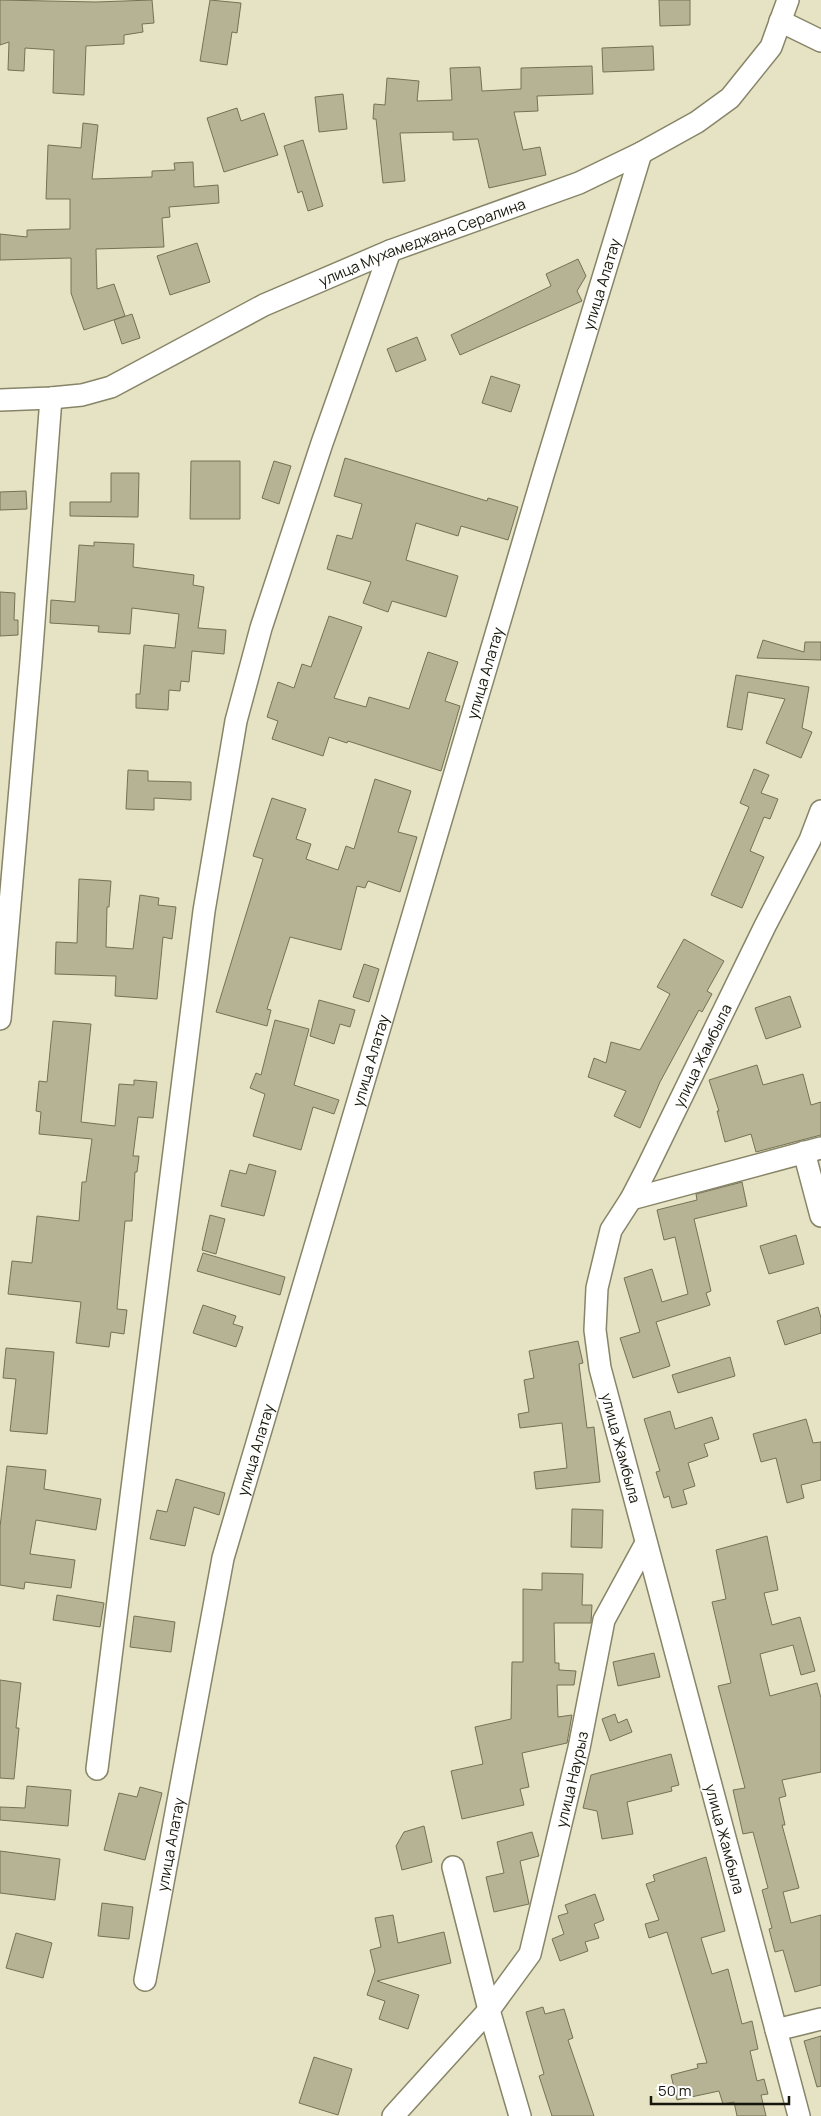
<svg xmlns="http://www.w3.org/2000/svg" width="821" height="2116" viewBox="0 0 821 2116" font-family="Manrope,sans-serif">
	<rect width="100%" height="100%" fill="#e5e3c3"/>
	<g fill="#b5b394" stroke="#747255">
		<path d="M 0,0 L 96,2 L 152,0 L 154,23 L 142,24 L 143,32 L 124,35 L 124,44 L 86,46 L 84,95 L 53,93 L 54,50 L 25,48 L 24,71 L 8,70 L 9,42 L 0,45 Z"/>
		<path d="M 210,0 L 241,3 L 237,33 L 232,32 L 227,65 L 200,61 Z"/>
		<path d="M 659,0 L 690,0 L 690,25 L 660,26 Z"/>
		<path d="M 653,46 L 654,70 L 603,72 L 602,48 Z"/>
		<path d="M 592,66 L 593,94 L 537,96 L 538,111 L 514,112 L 523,150 L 540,147 L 546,175 L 489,188 L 478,139 L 453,140 L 453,132 L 400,133 L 405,181 L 383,183 L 376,119 L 373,119 L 374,104 L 385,105 L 387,78 L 419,81 L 417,101 L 452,100 L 450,68 L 480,67 L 482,91 L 521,89 L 521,68 Z"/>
		<path d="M 343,94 L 347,129 L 319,132 L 315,97 Z"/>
		<path d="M 237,108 L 241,121 L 264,113 L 278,155 L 224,172 L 207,118 Z"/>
		<path d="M 83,123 L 98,125 L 92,179 L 152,177 L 152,171 L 175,170 L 174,163 L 193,162 L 194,187 L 218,185 L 219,203 L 169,207 L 170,217 L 162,218 L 164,247 L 96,249 L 97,289 L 114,284 L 125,316 L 84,330 L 71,293 L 71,258 L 0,260 L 0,234 L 27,237 L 27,230 L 70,229 L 70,199 L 46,199 L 48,145 L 81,148 Z"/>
		<path d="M 303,140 L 323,206 L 308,211 L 302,191 L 298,193 L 284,146 Z"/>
		<path d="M 197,243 L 210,282 L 170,295 L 157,256 Z"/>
		<path d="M 578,259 L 586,276 L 577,291 L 582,301 L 460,355 L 451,335 L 551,286 L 546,274 Z"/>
		<path d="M 132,314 L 140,338 L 122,344 L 114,320 Z"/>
		<path d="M 417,337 L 426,360 L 396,372 L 387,349 Z"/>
		<path d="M 491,376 L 520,385 L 511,412 L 482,403 Z"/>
		<path d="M 345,458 L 487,501 L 488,498 L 518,507 L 508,540 L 461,526 L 458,536 L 416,523 L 406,560 L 458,576 L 446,617 L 392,601 L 388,612 L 363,603 L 371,582 L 327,569 L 337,535 L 352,539 L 362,504 L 334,496 Z"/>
		<path d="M 191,461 L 240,461 L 240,519 L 190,519 Z"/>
		<path d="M 274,461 L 291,466 L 279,504 L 262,498 Z"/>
		<path d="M 111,473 L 139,473 L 138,517 L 70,516 L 70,502 L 111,502 Z"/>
		<path d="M 26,491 L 27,509 L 0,510 L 0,492 Z"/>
		<path d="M 94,542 L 134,544 L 133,567 L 194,575 L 193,585 L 204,587 L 198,628 L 226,630 L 224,654 L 192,651 L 189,682 L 181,681 L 180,691 L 169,690 L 168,710 L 136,708 L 136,694 L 140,694 L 144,645 L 175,648 L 179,614 L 132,608 L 130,634 L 98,632 L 99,626 L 50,623 L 51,600 L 75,602 L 79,545 L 94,546 Z"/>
		<path d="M 0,592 L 15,593 L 14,620 L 18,620 L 18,635 L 0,636 Z"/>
		<path d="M 329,616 L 362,627 L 334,698 L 366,707 L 369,697 L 409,709 L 428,652 L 458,662 L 445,701 L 460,706 L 441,771 L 348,741 L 347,743 L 329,737 L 323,756 L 272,739 L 278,721 L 267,717 L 278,682 L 294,688 L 302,664 L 311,667 Z"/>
		<path d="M 763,640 L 804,652 L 805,642 L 821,642 L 821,660 L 757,658 Z"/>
		<path d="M 736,675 L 809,687 L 802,728 L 812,732 L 801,758 L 766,743 L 785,699 L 748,692 L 742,730 L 727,727 Z"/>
		<path d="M 754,769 L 769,775 L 761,793 L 778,799 L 770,819 L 764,817 L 750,851 L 764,857 L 742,908 L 711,895 L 749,807 L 740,803 Z"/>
		<path d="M 128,770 L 148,771 L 148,781 L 191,782 L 191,800 L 154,798 L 154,810 L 126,809 Z"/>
		<path d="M 375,779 L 411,791 L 398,832 L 417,837 L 400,892 L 368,881 L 365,888 L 357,886 L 341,950 L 290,937 L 267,1009 L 271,1010 L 267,1026 L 216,1012 L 263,859 L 253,856 L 272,798 L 306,809 L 296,839 L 311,844 L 306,859 L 338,870 L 346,846 L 354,849 Z"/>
		<path d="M 79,879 L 111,881 L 109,907 L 107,907 L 106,947 L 133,949 L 140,895 L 159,898 L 158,905 L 176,907 L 172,939 L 163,937 L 157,999 L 115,996 L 116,976 L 55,974 L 56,942 L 77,943 Z"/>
		<path d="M 684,939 L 724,961 L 707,991 L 712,994 L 702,1012 L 699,1010 L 660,1082 L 640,1128 L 614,1116 L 626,1091 L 588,1077 L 594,1058 L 606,1063 L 611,1042 L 640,1050 L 670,994 L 657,987 Z"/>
		<path d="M 364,964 L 379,969 L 369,1002 L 353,997 Z"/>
		<path d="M 790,996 L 801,1027 L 766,1039 L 755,1008 Z"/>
		<path d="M 319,1000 L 355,1010 L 350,1027 L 340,1024 L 334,1044 L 310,1036 Z"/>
		<path d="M 275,1020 L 309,1029 L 294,1085 L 339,1100 L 334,1114 L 313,1107 L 301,1150 L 253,1136 L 265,1094 L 250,1088 L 256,1073 L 261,1075 Z"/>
		<path d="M 53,1021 L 91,1024 L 81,1122 L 115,1126 L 119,1084 L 134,1085 L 134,1080 L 157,1082 L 153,1118 L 138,1117 L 133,1156 L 139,1156 L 137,1172 L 135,1172 L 132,1221 L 125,1221 L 117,1309 L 127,1310 L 124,1334 L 111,1332 L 109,1347 L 76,1343 L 81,1302 L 8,1294 L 12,1261 L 32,1263 L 37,1216 L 79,1221 L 82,1182 L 86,1182 L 92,1139 L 39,1134 L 41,1112 L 36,1111 L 39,1081 L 47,1082 Z"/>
		<path d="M 757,1065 L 763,1085 L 803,1074 L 811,1105 L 821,1102 L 821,1135 L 756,1152 L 751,1134 L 725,1142 L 717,1111 L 719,1111 L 709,1080 Z"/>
		<path d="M 249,1164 L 276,1171 L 264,1216 L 221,1206 L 230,1170 L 246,1174 Z"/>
		<path d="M 742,1182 L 747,1206 L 694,1219 L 711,1291 L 706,1293 L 710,1305 L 656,1322 L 670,1366 L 633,1378 L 620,1338 L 640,1332 L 624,1278 L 652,1269 L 662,1302 L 688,1294 L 675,1237 L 664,1240 L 657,1210 L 697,1200 L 696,1194 Z"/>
		<path d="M 210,1215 L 225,1219 L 216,1254 L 202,1250 Z"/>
		<path d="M 796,1235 L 804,1264 L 769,1274 L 760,1246 Z"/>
		<path d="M 203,1253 L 285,1277 L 280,1295 L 197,1271 Z"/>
		<path d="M 203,1305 L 236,1316 L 233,1324 L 243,1327 L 236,1347 L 193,1333 Z"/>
		<path d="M 818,1307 L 821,1318 L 821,1333 L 785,1345 L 777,1321 Z"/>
		<path d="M 578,1341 L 583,1363 L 579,1364 L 587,1428 L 594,1427 L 600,1482 L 536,1489 L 534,1472 L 567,1468 L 562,1423 L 520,1428 L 518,1414 L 529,1412 L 524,1380 L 534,1378 L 529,1351 Z"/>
		<path d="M 6,1348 L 54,1352 L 47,1434 L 10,1431 L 16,1379 L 3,1378 Z"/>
		<path d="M 730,1357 L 735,1376 L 678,1393 L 672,1375 Z"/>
		<path d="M 670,1411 L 675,1429 L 712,1417 L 719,1439 L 704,1444 L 708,1456 L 688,1463 L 695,1486 L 683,1490 L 687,1504 L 672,1508 L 669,1496 L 664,1498 L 656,1472 L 660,1471 L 644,1419 Z"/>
		<path d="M 806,1419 L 813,1443 L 821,1442 L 821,1480 L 801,1485 L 804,1498 L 787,1503 L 776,1458 L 761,1462 L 753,1434 Z"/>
		<path d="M 7,1466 L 46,1470 L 44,1489 L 101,1499 L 96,1530 L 36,1520 L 30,1554 L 75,1560 L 71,1588 L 25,1582 L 24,1589 L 0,1585 L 0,1527 Z"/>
		<path d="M 176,1479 L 225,1493 L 219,1515 L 194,1507 L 185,1546 L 150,1539 L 157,1510 L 167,1512 Z"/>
		<path d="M 572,1509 L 603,1510 L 602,1548 L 571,1547 Z"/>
		<path d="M 767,1536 L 778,1590 L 764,1593 L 772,1625 L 800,1617 L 815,1671 L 801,1675 L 793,1645 L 760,1654 L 770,1696 L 817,1683 L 821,1698 L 821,1772 L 782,1780 L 786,1796 L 779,1798 L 785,1825 L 782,1825 L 799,1888 L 783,1892 L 791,1923 L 821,1915 L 821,1985 L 795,1992 L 783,1950 L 775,1952 L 769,1929 L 772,1928 L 762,1890 L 768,1888 L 753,1832 L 743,1834 L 733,1790 L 745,1788 L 718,1686 L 731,1683 L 712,1602 L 726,1599 L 716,1550 Z"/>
		<path d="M 542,1573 L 583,1574 L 582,1605 L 592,1605 L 591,1623 L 554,1623 L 555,1663 L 559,1663 L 559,1670 L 576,1671 L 574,1685 L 557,1685 L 558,1717 L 572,1715 L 567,1743 L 522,1753 L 529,1787 L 520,1789 L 524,1805 L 462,1819 L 451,1771 L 483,1764 L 475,1727 L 511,1719 L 512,1662 L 523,1662 L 523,1589 L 542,1590 Z"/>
		<path d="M 57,1595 L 104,1603 L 100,1627 L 53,1620 Z"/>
		<path d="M 134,1616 L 175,1622 L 171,1652 L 130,1647 Z"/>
		<path d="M 654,1653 L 660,1677 L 618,1686 L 613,1662 Z"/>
		<path d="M 0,1680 L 21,1683 L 16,1728 L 19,1728 L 14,1779 L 0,1778 Z"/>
		<path d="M 615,1714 L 618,1723 L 627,1719 L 632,1732 L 610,1741 L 602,1719 Z"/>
		<path d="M 671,1754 L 679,1785 L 671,1787 L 672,1791 L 627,1802 L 633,1834 L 602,1839 L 597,1811 L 583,1808 L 591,1775 Z"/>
		<path d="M 27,1786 L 71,1790 L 68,1826 L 0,1820 L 0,1807 L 25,1808 Z"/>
		<path d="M 140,1787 L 162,1793 L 145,1860 L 104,1850 L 119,1793 L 137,1797 Z"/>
		<path d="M 424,1826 L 432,1862 L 402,1870 L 396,1846 L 404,1832 Z"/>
		<path d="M 532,1832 L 539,1856 L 520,1861 L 529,1904 L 494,1912 L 486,1877 L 504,1873 L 497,1842 Z"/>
		<path d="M 0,1851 L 60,1859 L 55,1900 L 0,1893 Z"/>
		<path d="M 706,1857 L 725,1931 L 701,1938 L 712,1974 L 728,1969 L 742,2024 L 752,2021 L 758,2049 L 750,2051 L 757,2081 L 764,2079 L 768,2094 L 761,2095 L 766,2116 L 737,2116 L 734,2102 L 723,2104 L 719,2091 L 677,2100 L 671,2075 L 698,2068 L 697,2064 L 707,2063 L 667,1932 L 649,1938 L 645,1924 L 659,1920 L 646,1884 L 655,1881 L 653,1875 Z"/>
		<path d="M 595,1894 L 604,1920 L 594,1924 L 599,1938 L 585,1942 L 588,1951 L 560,1961 L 552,1939 L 564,1934 L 558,1916 L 568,1913 L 565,1905 Z"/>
		<path d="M 102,1903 L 133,1907 L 129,1939 L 98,1936 Z"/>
		<path d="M 393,1915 L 398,1943 L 444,1932 L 451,1963 L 377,1981 L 419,1995 L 408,2029 L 379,2019 L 385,2001 L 367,1995 L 375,1971 L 370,1950 L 381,1947 L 375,1918 Z"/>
		<path d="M 16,1933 L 52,1943 L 43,1978 L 6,1968 Z"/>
		<path d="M 543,2007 L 545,2014 L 564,2009 L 573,2038 L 568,2040 L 594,2116 L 552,2116 L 539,2076 L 544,2074 L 526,2012 Z"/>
		<path d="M 821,2036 L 821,2086 L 817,2087 L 804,2041 Z"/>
		<path d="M 314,2057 L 352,2069 L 338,2115 L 299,2103 Z"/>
	</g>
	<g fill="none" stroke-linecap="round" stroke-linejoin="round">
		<g stroke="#878567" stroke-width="24">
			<g id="minor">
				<path d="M 780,21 L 821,41"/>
				<path id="s1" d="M 0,400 L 51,398 L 82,395 L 111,387 L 264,305 L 390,251 L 579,183 L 641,153 L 697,122 L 730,98 L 771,47 L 788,0"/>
				<path d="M 0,1019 L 31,661 L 51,398"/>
				<path d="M 804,1152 L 821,1216"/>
				<path d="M 631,1199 L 821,1148"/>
				<path d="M 97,1769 L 204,911 L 236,721 L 261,628 L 322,443 L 390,251"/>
				<path d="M 453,1867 L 489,2010 L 520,2116"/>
				<path id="s2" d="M 145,1980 L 223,1558 L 543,475 L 641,153"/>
				<path d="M 776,2030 L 821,2019"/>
				<path id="s3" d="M 393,2116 L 489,2010 L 530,1954 L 579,1748 L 604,1620 L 646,1543"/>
				<path id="s4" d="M 799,2116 L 600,1368 L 595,1330 L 597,1288 L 611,1230 L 631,1199 L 646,1170 L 765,926 L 810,840 L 821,811"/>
			</g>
		</g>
		<use href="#minor" stroke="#fff" stroke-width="21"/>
	</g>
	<g text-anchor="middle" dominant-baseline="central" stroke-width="4" stroke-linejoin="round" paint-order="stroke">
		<g font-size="15" fill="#16160a" stroke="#fff">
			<text stroke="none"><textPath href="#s1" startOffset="456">улица Мухамеджана Сералина</textPath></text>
			<text stroke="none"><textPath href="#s2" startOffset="1758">улица Алатау</textPath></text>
			<text stroke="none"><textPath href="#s2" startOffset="1352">улица Алатау</textPath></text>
			<text stroke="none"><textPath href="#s4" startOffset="1111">улица Жамбыла</textPath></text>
			<text stroke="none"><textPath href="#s2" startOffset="948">улица Алатау</textPath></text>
			<text transform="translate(621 1448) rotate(75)">улица Жамбыла</text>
			<text stroke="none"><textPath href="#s2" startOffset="542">улица Алатау</textPath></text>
			<text stroke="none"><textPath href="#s3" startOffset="392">улица Наурыз</textPath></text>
			<text transform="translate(725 1839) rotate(75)">улица Жамбыла</text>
			<text stroke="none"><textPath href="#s2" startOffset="138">улица Алатау</textPath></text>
		</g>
	</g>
	<path d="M651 2096v8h138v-8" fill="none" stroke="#16160a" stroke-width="2.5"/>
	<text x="658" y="2096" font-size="15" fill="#16160a" stroke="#ffffff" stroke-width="4" paint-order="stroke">50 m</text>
</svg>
